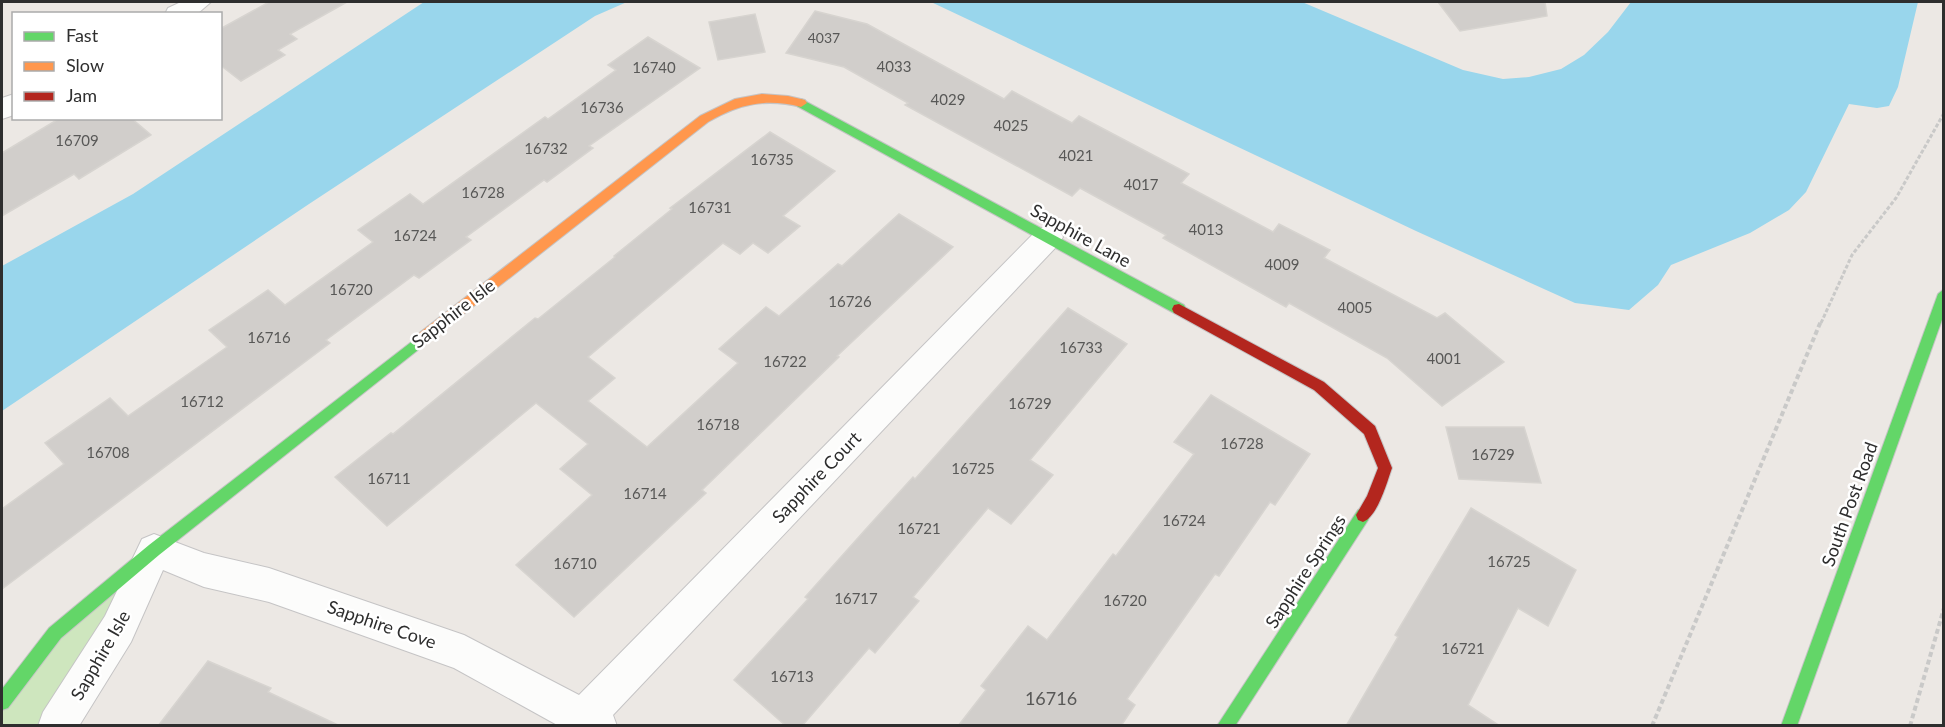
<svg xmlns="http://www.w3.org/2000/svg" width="1945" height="727" viewBox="0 0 1945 727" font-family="Lato,sans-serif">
	<rect width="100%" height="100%" fill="#ece8e4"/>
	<path fill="#cee6be" d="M 154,550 L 57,725 L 2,725 L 2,702 L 55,633 Z"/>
	<g fill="#99d6ec">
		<path d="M 424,2 L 627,2 L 595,16 L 309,204 L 2,411 L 2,266 L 133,194 Z"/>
		<path d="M 931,2 L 1302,2 L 1463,70 L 1503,79 L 1529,77 L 1561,69 L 1584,55 L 1608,32 L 1631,2 L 1918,2 L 1898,87 L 1889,106 L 1877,108 L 1849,104 L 1806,192 L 1789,210 L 1750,233 L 1671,265 L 1658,285 L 1629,310 L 1575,303 L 1416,231 Z"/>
	</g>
	<g fill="#d1cecb" stroke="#d7d4d0" stroke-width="1.5">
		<path d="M 269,2 L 347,2 L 290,34 L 297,39 L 278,50 L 285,55 L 241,81 L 220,65 L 220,29 Z"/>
		<path d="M 1438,2 L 1545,2 L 1547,16 L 1460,31 Z"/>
		<path d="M 815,11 L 867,24 L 1004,99 L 1012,91 L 1072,123 L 1079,116 L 1189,174 L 1181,183 L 1273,232 L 1279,224 L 1330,250 L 1324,258 L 1437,318 L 1445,313 L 1504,362 L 1442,406 L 1387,358 L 1289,303 L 1286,307 L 1163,238 L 1166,235 L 1080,188 L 1072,196 L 905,105 L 908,103 L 844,67 L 786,53 Z"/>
		<path d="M 755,14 L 765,52 L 718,60 L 709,22 Z"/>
		<path d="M 648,37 L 700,68 L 589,146 L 593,148 L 547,182 L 544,180 L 466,237 L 471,240 L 419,278 L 414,275 L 326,340 L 330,343 L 2,589 L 2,509 L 64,464 L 45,443 L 110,398 L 128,416 L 227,347 L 209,330 L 268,290 L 285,305 L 373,242 L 358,230 L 410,194 L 423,204 L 545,117 L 548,119 L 616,70 L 608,65 Z"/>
		<path d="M 60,118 L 131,118 L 151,135 L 79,179 L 74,174 L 2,216 L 2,153 Z"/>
		<path d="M 770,132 L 835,171 L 783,216 L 800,226 L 768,253 L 753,243 L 740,254 L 723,243 L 588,357 L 615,378 L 588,401 L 647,447 L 738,363 L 719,349 L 766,307 L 779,316 L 838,264 L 842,266 L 899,214 L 953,247 L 837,356 L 839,357 L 702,490 L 706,493 L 574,617 L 516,565 L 592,495 L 560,469 L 588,444 L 536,403 L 387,526 L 335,477 L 391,433 L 393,434 L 535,318 L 538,319 L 615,257 L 614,256 L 672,209 L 670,208 Z"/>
		<path d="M 1068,308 L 1127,344 L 1030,460 L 1053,475 L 1011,524 L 988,508 L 913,597 L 919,601 L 875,653 L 869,648 L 802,726 L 786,726 L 734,680 L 808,599 L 805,597 L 865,530 L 913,477 L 915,479 Z"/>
		<path d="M 1211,395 L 1310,454 L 1275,505 L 1270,502 L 1219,576 L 1215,574 L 1127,699 L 1135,705 L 1121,726 L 958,726 L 986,690 L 981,686 L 1028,626 L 1047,640 L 1113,554 L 1116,556 L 1194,454 L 1174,442 Z"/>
		<path d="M 1446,427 L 1524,427 L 1541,483 L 1459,479 Z"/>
		<path d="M 1471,508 L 1576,570 L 1548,626 L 1518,608 L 1468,705 L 1500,726 L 1346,726 L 1398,637 L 1395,635 Z"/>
		<path d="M 208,661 L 271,688 L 268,692 L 340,726 L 158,726 Z"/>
	</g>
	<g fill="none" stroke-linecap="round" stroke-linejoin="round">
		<g stroke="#c5c4c5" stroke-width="2">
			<g id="street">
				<path d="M 181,2 L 211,2 L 197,14 L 165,14 L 168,8 Z"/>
				<path d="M 14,94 L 14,115 L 2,119 L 2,98 Z"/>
				<path d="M 1048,226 L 1058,229 L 1063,237 L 1058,245 L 613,715 L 617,726 L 559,726 L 454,668 L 269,602 L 204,587 L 163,570 L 131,642 L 79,726 L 38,726 L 43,712 L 105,616 L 142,539 L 154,534 L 204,553 L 269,568 L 464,635 L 579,695 L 1038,229 Z"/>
			</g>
		</g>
		<g stroke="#c5c4c5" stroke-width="2">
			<g id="fast">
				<path d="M 801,99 L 1184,305 L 1186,309 L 1184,313 L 1174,313 L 797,106 L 797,100 Z"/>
				<path d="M 1944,289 L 1944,314 L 1797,726 L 1781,726 L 1938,294 Z"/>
				<path d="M 423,333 L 428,334 L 430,338 L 428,342 L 159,555 L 61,638 L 8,708 L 2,710 L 2,689 L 49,628 L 149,545 Z"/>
				<path d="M 1363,508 L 1368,510 L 1370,515 L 1368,520 L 1235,726 L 1217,726 L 1358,510 Z"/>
			</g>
		</g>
		<g stroke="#c5c4c5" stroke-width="2">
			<path id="slow" d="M 762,94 L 788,96 L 805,100 L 807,103 L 801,107 C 766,98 739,104 708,122 L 428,342 L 418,342 L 416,338 L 418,334 L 700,116 L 735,99 Z"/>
		</g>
		<g stroke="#c5c4c5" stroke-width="2">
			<path id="jam" d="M 1179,304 L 1324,382 L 1375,426 L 1392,468 C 1387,482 1378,516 1363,522 L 1358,520 L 1356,515 L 1367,496 L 1378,468 L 1364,434 L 1314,390 L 1174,313 L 1172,309 L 1174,305 Z"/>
		</g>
		<path stroke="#c9c9c8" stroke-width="3" stroke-dasharray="4 2" stroke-linecap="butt" d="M 1821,323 L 1852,255 L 1896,198 L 1944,113"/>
		<g stroke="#c9c9c8" stroke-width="4" stroke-dasharray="5 3" stroke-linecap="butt">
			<path d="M 1652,726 L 1821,321"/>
			<path d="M 1910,726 L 1944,608"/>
		</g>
		<use href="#street" fill="#fcfcfb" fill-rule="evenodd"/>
		<use href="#fast" fill="#63d668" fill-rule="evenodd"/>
		<use href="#slow" fill="#ff974d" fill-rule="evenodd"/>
		<use href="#jam" fill="#b3261e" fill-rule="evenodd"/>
	</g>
	<g text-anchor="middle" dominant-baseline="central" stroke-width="5" stroke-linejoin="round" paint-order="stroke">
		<g font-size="14" fill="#585857">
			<text x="824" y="37">4037</text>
		</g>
		<g font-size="15" fill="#585857">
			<text x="894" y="66">4033</text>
			<text x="654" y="67">16740</text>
			<text x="948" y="99">4029</text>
			<text x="602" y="107">16736</text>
			<text x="1011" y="125">4025</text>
			<text x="77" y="140">16709</text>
			<text x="546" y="148">16732</text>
			<text x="1076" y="155">4021</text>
			<text x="772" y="159">16735</text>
			<text x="1141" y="184">4017</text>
			<text x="483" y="192">16728</text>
			<text x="710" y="207">16731</text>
			<text x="1206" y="229">4013</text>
			<text x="415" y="235">16724</text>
			<text x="1282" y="264">4009</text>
			<text x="351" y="289">16720</text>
			<text x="850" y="301">16726</text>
			<text x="1355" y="307">4005</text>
			<text x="269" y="337">16716</text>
			<text x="1081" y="347">16733</text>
			<text x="1444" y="358">4001</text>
			<text x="785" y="361">16722</text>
			<text x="202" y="401">16712</text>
			<text x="1030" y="403">16729</text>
			<text x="718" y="424">16718</text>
			<text x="1242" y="443">16728</text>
			<text x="108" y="452">16708</text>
			<text x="1493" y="454">16729</text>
			<text x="973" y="468">16725</text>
			<text x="389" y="478">16711</text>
			<text x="645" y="493">16714</text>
			<text x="1184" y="520">16724</text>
			<text x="919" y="528">16721</text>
			<text x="1509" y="561">16725</text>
			<text x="575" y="563">16710</text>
			<text x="856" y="598">16717</text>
			<text x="1125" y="600">16720</text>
			<text x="1463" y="648">16721</text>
			<text x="792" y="676">16713</text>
		</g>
		<g font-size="18" fill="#2e2e2e" stroke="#fff">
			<text transform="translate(1081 235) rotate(29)">Sapphire Lane</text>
			<text transform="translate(453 313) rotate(-38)">Sapphire Isle</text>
			<text transform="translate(816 477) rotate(-46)">Sapphire Court</text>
			<text transform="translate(1849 504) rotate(-70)">South Post Road</text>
			<text transform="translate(1305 571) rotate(-57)">Sapphire Springs</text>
			<text transform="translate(382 624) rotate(19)">Sapphire Cove</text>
			<text transform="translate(100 655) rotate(-60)">Sapphire Isle</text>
		</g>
		<g font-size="18" fill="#585857">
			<text x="1051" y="698">16716</text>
		</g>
	</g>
	<rect width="1945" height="727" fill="none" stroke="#2e2e2e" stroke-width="6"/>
	<rect x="12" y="12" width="210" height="108" fill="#ffffff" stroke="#ababab" stroke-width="1.5"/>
	<rect x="24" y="32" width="30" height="9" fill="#63d668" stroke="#ababab" stroke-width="1.5"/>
	<text x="66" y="42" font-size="18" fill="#2e2e2e">Fast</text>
	<rect x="24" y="62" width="30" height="9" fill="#ff974d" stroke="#ababab" stroke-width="1.5"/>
	<text x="66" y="72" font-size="18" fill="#2e2e2e">Slow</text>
	<rect x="24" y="92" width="30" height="9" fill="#b3261e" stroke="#ababab" stroke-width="1.5"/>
	<text x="66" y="102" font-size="18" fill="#2e2e2e">Jam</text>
</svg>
